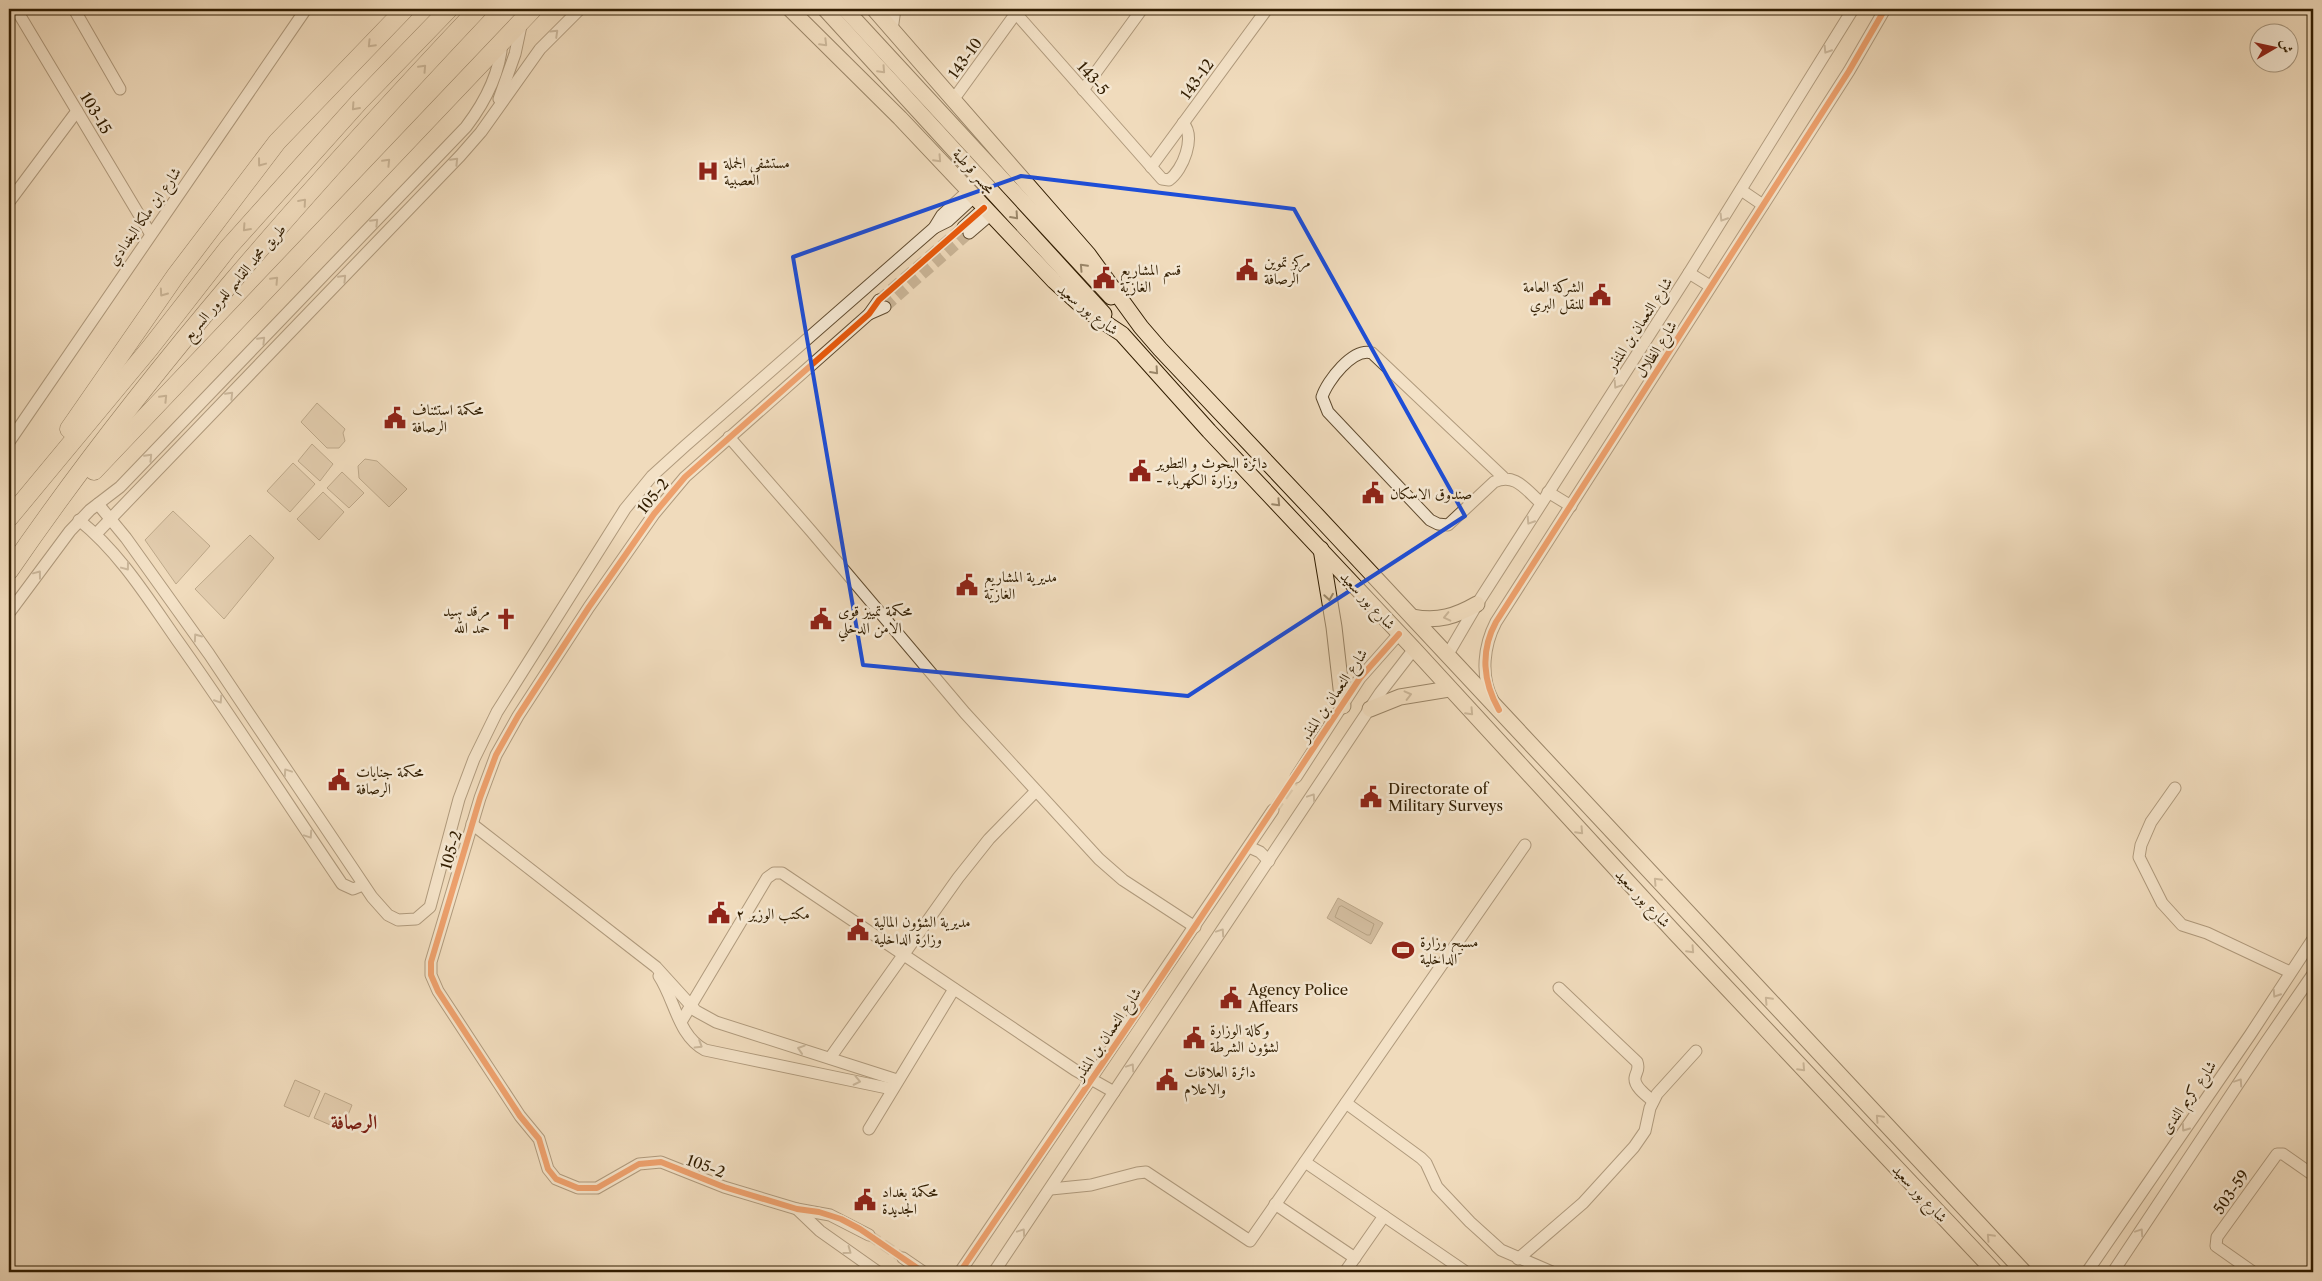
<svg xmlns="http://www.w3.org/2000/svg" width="2322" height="1281" viewBox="0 0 2322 1281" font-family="'Libre Caslon Text',Amiri,serif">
	<rect width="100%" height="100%" fill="#f0dbbc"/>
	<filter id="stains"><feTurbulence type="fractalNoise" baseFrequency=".004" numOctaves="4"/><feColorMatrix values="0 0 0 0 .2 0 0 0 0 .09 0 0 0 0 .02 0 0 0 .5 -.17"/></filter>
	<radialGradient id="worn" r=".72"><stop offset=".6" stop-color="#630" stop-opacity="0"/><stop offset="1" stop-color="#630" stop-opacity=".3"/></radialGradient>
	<g fill="#d0bb9c" stroke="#806c4e">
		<path d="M 317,403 L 345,429 L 343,433 L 345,441 L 339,448 L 327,448 L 301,422 Z"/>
		<path d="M 312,444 L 333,464 L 320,481 L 298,461 Z"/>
		<path d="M 365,459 L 377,461 L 407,489 L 389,507 L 359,478 L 358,466 Z"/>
		<path d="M 293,463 L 315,484 L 290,512 L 267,491 Z"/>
		<path d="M 342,472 L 364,493 L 349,508 L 327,488 Z"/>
		<path d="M 323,492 L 344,512 L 319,540 L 297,519 Z"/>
		<path d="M 173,511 L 210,546 L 176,584 L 145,540 Z"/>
		<path d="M 250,535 L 274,558 L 224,619 L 195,589 Z"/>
		<path d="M 295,1080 L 320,1091 L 309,1117 L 284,1106 Z"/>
		<path d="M 325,1093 L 352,1105 L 342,1130 L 314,1118 Z"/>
	</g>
	<path fill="#af9a7c" stroke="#7d684b" d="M 1338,898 L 1383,923 L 1371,944 L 1327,918 Z"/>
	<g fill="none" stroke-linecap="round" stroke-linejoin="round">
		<path stroke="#705c3e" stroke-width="1" d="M 1342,906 L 1374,924 L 1370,935 L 1367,935 L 1335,917 L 1339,907 Z"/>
		<g stroke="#cab597" stroke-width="11" stroke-dasharray="11 5.5" stroke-linecap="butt">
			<path d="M 879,300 L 963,227"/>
			<path d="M 885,307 L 969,233"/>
			<path d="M 1273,810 L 1296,777"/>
			<path d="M 869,1235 L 903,1258"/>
		</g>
		<g stroke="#614c30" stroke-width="13">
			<g id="minor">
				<path d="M 16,9 L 150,233"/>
				<path d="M 74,9 L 120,89"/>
				<path d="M 1012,9 L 1162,179 L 1169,180 C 1183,170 1196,137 1183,123"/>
				<path d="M 892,30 L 895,9"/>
				<path d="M 1083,90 L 1142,9"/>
				<path d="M 499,99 L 515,54 L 522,21"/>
				<path d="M 953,100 L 1019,9"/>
				<path d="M 1151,167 L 1267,9"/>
				<path d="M 1741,190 L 1763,205"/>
				<path d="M 9,202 L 77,111"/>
				<path d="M 963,227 L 984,208"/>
				<path d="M 934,228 L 948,221 L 974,197"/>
				<path d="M 969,233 L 990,215"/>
				<path d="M 1689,273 L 1710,286"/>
				<path d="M 869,314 L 885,307"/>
				<path d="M 729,437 L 811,531 L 965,713 L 1099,859 L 1123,880 L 1195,927"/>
				<path d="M 9,442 L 306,9"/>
				<path d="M 1503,477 L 1372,353 C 1353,347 1327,381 1322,397 L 1328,412 L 1430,520 L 1438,524 L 1448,525 L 1494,482 C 1515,472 1526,490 1541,503"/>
				<path d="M 1548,492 L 1571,506"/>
				<path d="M 98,504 L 126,538 L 209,654 L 372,897 L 388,915 L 398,920 L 416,919 L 430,907 L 459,799 L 474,759 L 497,712 L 625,509 L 652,476 L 685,446 L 934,228 L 942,215 L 968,191"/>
				<path d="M 79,520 C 120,553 147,597 177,640 C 234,720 287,803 342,884 L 353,889 L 363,885"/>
				<path d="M 96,534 L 460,156 L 481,132 L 540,49 L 580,9"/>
				<path d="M 9,613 L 70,531 L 90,510 L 120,487 L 466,127 C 485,102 500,73 502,42"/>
				<path d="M 1448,654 L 1479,601 L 1689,273 L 1853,9"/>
				<path d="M 1493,700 C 1480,676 1484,645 1496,622 L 1849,71 L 1885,9"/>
				<path d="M 1296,777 L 1360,678 L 1399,634"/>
				<path d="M 2175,788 L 2151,822 L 2141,845 L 2139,857 L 2162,903 L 2182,925 L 2207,933 L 2290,972"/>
				<path d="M 472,824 L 656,967 L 696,1011 L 716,1022 L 897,1080"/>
				<path d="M 1249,847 L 1260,852 L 1269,861"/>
				<path d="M 659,976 C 675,1000 678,1036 705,1050 L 892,1089"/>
				<path d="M 1559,988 L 1637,1062 C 1640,1070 1636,1071 1635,1078 C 1634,1087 1647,1096 1653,1101"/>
				<path d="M 681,1022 L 767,878 L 774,873 L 782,873 L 1075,1070 L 1114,1092"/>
				<path d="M 830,1058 L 958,878 L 989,839 L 1036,791"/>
				<path d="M 1346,1103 L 1421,1158 L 1426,1163 L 1437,1187 L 1470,1222 L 1501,1250 L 1552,1272"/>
				<path d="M 869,1129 L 954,989"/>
				<path d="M 1305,1162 L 1466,1272"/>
				<path d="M 1051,1189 L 1091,1185 L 1137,1173 L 1146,1172 L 1250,1241 L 1525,845"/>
				<path d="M 1275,1204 L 1355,1258"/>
				<path d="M 797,1209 L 820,1231 L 878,1272"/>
				<path d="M 869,1235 L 830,1215 L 797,1209 L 724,1187 L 661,1162 L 639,1164 L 597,1188 L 578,1188 L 556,1179 L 548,1169 L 539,1139 L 520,1116 L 438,991 L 431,975 L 431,962 L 480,798 L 496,755 L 518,716 L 589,607 L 654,514 L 685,477 L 869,314 L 879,300"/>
				<path d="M 903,1258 L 922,1271"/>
				<path d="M 1518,1259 L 1583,1203 L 1634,1147 L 1645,1131 L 1650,1108 L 1657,1094 L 1696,1051"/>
				<path d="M 960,1272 L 1273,810"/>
				<path d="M 994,1272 L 1380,693 L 1414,649"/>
				<path d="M 1345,1272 L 1384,1216"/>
				<path d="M 2087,1272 L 2250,1035 L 2313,939"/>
				<path d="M 2113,1272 L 2264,1045 L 2313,974"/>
				<path d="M 2253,1272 L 2216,1246 L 2217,1237 L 2277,1154 L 2283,1154 L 2313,1175"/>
			</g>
		</g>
		<g stroke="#311d01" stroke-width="17">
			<g id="major">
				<path d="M 790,9 L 900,118 L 1054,281 L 1086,310 L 1122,334 L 1209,431 L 1414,649 L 1675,933 L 1995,1272"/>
				<path d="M 825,9 L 1104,314"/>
				<path d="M 845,9 L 1111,297"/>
				<path d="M 874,9 L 1088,254 L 1141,327 L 1160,349 C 1450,655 1736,965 2024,1272"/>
				<path d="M 1321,549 L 1334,627 L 1343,706"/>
				<path d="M 1413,617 C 1438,622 1456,616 1477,604"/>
				<path d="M 1370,709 L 1400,697 L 1449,689"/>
			</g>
		</g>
		<g stroke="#311d01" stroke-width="19">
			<g id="highway">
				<path d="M 69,429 L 176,275 L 277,142 L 405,9"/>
				<path d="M 94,471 L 533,9"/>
				<path d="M 9,518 L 150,348 L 228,248 L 359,102 L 449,9"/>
				<path d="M 9,571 C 147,370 311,186 478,9"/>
			</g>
		</g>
		<use href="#minor" stroke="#f5e8d3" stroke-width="11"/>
		<use href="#major" stroke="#f0dbbc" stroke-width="15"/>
		<use href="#highway" stroke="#f0dbbc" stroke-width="18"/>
		<g stroke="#f5e8d3" stroke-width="9">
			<g id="cycleway">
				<path d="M 1499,710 C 1483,682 1480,651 1496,622 L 1849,71 L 1885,9"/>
				<path d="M 923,1272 L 860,1229 L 841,1219 L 819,1212 L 797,1209 L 724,1187 L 661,1162 L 639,1164 L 597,1188 L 578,1188 L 556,1179 L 548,1169 L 539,1139 L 520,1116 L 438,991 L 431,975 L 431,962 L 480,798 L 496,755 L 518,716 L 589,607 L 654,514 L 685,477 L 869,314 L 879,300 L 984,208"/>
				<path d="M 960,1272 L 1148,997 L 1360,678 L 1399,634"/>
			</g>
		</g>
		<use href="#cycleway" stroke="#e8590c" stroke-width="6"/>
	</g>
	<defs><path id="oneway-chevron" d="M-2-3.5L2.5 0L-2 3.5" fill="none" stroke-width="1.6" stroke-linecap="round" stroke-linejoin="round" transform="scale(1.25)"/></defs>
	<g stroke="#9d8d74">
		<use href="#oneway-chevron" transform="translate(555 33) rotate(-44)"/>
		<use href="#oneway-chevron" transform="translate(1827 50) rotate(122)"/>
		<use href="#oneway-chevron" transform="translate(455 161) rotate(-46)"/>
		<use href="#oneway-chevron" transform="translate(1723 218) rotate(122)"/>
		<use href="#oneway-chevron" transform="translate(375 222) rotate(-46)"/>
		<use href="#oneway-chevron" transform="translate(343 278) rotate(-46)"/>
		<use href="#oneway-chevron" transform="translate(262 340) rotate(-46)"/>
		<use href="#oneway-chevron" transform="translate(1617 385) rotate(123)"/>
		<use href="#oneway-chevron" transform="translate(230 395) rotate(-46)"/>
		<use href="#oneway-chevron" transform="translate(149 457) rotate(-46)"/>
		<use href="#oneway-chevron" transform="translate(1530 521) rotate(123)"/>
		<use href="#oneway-chevron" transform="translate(126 567) rotate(53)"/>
		<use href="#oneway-chevron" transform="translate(38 574) rotate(-53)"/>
		<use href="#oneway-chevron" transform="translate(197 637) rotate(-125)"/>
		<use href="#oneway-chevron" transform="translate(219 700) rotate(57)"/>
		<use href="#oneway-chevron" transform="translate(287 772) rotate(-124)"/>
		<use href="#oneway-chevron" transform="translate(1312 797) rotate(-56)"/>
		<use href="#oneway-chevron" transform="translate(309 835) rotate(56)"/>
		<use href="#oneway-chevron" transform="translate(1221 932) rotate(-56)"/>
		<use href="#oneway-chevron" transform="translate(2276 994) rotate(123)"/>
		<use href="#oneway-chevron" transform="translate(699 1045) rotate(32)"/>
		<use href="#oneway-chevron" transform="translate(801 1049) rotate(-162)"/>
		<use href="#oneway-chevron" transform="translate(1131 1067) rotate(-56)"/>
		<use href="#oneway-chevron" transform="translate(857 1081) rotate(12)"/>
		<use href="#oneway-chevron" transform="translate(2239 1082) rotate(-56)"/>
		<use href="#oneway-chevron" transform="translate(2185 1128) rotate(125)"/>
		<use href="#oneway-chevron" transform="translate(1022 1232) rotate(-56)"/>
		<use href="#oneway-chevron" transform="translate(2140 1232) rotate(-56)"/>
		<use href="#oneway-chevron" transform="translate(848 1251) rotate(36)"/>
	</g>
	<g stroke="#9a8668">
		<use href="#oneway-chevron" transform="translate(824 43) rotate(45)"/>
		<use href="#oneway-chevron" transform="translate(371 44) rotate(134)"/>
		<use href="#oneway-chevron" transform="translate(423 68) rotate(-47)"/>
		<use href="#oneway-chevron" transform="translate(882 70) rotate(47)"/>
		<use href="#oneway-chevron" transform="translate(355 107) rotate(132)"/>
		<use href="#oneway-chevron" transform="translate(938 159) rotate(47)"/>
		<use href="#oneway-chevron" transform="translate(387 162) rotate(-46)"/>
		<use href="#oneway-chevron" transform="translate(261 163) rotate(127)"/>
		<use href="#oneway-chevron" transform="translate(303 202) rotate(-49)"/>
		<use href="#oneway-chevron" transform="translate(1015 216) rotate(48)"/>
		<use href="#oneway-chevron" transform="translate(246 228) rotate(132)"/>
		<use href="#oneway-chevron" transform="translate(1083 267) rotate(-133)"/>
		<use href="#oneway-chevron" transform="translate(275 280) rotate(-47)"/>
		<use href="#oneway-chevron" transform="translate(163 293) rotate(125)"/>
		<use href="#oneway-chevron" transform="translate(1155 371) rotate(48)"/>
		<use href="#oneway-chevron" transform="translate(164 398) rotate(-46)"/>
		<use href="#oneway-chevron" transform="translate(1277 503) rotate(46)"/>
		<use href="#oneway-chevron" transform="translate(1329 597) rotate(81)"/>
		<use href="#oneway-chevron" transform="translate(1447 617) rotate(167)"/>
		<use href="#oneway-chevron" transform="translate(1408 695) rotate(-14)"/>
		<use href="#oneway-chevron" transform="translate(1470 712) rotate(47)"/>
		<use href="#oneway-chevron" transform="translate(1580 831) rotate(47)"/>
		<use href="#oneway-chevron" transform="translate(1657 881) rotate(-133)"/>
		<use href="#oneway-chevron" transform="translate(1691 950) rotate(47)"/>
		<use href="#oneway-chevron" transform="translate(1768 1000) rotate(-133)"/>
		<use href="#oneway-chevron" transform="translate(1802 1068) rotate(47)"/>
		<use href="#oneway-chevron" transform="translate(1879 1118) rotate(-133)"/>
		<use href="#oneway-chevron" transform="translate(1990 1237) rotate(-133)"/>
	</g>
	<path d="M0 0H2322V1281H0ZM 1021,176 L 1294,209 L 1465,516 L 1188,696 L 863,665 L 793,257 Z" fill="#f0dbbc" fill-opacity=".55" fill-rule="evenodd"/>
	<path fill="none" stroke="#1d4ed8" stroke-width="4" stroke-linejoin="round" d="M 1021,176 L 1294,209 L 1465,516 L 1188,696 L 863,665 L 793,257 Z"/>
	<defs>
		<g id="hospital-bare" transform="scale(1.725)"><path d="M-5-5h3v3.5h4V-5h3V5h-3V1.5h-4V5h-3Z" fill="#8f2418" stroke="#f5e8d3" stroke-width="2.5" paint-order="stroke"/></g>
		<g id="civic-bare" transform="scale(1.725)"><path d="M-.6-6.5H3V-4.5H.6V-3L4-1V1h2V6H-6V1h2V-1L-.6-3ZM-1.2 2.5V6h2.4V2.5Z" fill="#8f2418" stroke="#f5e8d3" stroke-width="2.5" paint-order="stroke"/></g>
		<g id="church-bare" transform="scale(1.725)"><path d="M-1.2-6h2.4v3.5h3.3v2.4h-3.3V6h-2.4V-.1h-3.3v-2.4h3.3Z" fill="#8f2418" stroke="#f5e8d3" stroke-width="2.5" paint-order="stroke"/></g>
		<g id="stadium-bare" transform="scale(1.725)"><path d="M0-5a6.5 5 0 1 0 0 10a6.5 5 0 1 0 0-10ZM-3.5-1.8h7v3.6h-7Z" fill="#8f2418" stroke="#f5e8d3" stroke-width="2.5" paint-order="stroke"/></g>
	</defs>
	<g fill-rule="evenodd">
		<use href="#hospital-bare" x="708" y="171"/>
		<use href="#civic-bare" x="1247" y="270"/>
		<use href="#civic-bare" x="1104" y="278"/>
		<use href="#civic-bare" x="1600" y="295"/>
		<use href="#civic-bare" x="395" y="418"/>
		<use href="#civic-bare" x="1140" y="471"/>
		<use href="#civic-bare" x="1373" y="493"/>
		<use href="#civic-bare" x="967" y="585"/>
		<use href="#church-bare" x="506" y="619"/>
		<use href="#civic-bare" x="821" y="619"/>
		<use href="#civic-bare" x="339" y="780"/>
		<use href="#civic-bare" x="1371" y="797"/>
		<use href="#civic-bare" x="719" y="913"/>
		<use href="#civic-bare" x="858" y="930"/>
		<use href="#stadium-bare" x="1403" y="950"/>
		<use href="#civic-bare" x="1231" y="998"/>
		<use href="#civic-bare" x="1194" y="1038"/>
		<use href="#civic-bare" x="1167" y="1080"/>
		<use href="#civic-bare" x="865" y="1200"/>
	</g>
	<g text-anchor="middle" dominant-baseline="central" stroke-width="5" stroke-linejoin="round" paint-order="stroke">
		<g font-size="15" fill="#311d01" stroke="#f5e8d3">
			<text transform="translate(965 58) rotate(-54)">143-10</text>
			<text transform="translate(1093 78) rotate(49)">143-5</text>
			<text transform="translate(1197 79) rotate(-54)">143-12</text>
			<text transform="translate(96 113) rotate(59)">103-15</text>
			<text transform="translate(974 171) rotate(48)">مجسر قرطبة</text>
			<text transform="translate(144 216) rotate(-55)">شارع ابن ملكا البغدادي</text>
			<text transform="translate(234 282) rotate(-49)">طريق محمد القاسم للمرور السريع</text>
			<text transform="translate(1088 309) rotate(38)">شارع بور سعيد</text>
			<text transform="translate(1639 324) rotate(-57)">شارع النعمان بن المنذر</text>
			<text transform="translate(1656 349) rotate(-58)">شارع الظلال</text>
			<text transform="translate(653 496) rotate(-51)">105-2</text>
			<text transform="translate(1368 600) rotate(47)">شارع بور سعيد</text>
			<text transform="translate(1333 695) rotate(-56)">شارع النعمان بن المنذر</text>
			<text transform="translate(451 850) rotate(-73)">105-2</text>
			<text transform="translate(1643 898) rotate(47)">شارع بور سعيد</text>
			<text transform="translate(1107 1034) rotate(-56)">شارع النعمان بن المنذر</text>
			<text transform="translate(2188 1097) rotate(-55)">شارع كريم الندى</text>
			<text transform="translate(706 1166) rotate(20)">105-2</text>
			<text transform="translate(2231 1192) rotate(-55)">503-59</text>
			<text transform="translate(1920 1193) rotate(47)">شارع بور سعيد</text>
		</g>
		<g font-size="15" fill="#311d01" stroke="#f5e8d3" text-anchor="start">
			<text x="724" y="162">مستشفى الجملة<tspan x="724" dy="17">العصبية</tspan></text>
			<text x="1264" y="261">مركز تموين<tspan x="1264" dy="17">الرصافة</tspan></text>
			<text x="1120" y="269">قسم المشاريع<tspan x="1120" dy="17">الغازية</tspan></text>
			<text x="1584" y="286" text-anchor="end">الشركة العامة<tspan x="1584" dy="17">للنقل البري</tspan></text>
			<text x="412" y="409">محكمة استئناف<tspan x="412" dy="17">الرصافة</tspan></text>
			<text x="1156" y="462">دائرة البحوث و التطوير<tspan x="1156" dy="17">- وزارة الكهرباء</tspan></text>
			<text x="1390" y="493">صندوق الاسكان</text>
			<text x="984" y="576">مديرية المشاريع<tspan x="984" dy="17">الغازية</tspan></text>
			<text x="490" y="610" text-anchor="end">مرقد سيد<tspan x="490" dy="17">حمد الله</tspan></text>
			<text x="838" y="610">محكمة تمييز قوى<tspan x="838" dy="17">الامن الدخلي</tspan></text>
			<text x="356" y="771">محكمة جنايات<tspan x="356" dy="17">الرصافة</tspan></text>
			<text x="1388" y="788">Directorate of<tspan x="1388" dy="17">Military Surveys</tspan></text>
			<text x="736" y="913">مكتب الوزير ٢</text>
			<text x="874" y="921">مديرية الشؤون المالية<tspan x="874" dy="17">وزارة الداخلية</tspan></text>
			<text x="1420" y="941">مسبح وزارة<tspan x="1420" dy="17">الداخلية</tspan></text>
			<text x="1248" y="989">Agency Police<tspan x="1248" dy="17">Affears</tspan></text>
			<text x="1210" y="1029">وكالة الوزارة<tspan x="1210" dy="17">لشؤون الشرطة</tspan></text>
			<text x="1184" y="1071">دائرة العلاقات<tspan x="1184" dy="17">والاعلام</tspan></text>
			<text x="882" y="1191">محكمة بغداد<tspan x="882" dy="17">الجديدة</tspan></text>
		</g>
		<g font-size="20" font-weight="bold" fill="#7a1f14" stroke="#f5e8d3">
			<text x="354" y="1122">الرصافة</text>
		</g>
	</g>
	<rect width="2322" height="1281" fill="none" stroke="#f0dbbc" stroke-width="30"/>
	<rect x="10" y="10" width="2302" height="1261" fill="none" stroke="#311d01" stroke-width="2.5"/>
	<rect x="15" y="15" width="2292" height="1251" fill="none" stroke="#311d01"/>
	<g transform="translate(2274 48) rotate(81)"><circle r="24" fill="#f5e8d3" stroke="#a7977f"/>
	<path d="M0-4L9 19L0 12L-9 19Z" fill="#8f2418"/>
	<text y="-8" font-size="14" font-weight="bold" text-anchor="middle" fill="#311d01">ش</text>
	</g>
	<rect width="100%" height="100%" filter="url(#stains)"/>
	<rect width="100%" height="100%" fill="url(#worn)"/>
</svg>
